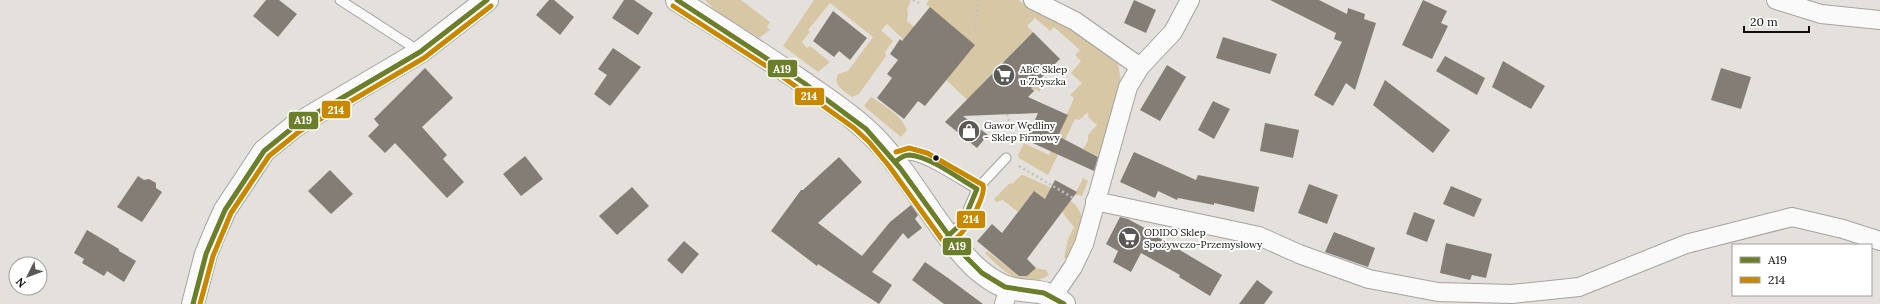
<svg xmlns="http://www.w3.org/2000/svg" width="1880" height="304" viewBox="0 0 1880 304" font-family="Lora,serif">
	<rect width="100%" height="100%" fill="#e4e1dc"/>
	<g fill="#d7c7a4">
		<path d="M 705,0 L 741,0 L 770,22 L 767,27 L 770,30 L 759,38 L 716,11 Z"/>
		<path d="M 814,0 L 909,0 L 911,1 L 907,9 L 908,13 L 907,21 L 959,64 L 975,45 L 926,4 L 929,0 L 1018,0 L 1031,8 L 1054,16 L 1118,62 L 1121,82 L 1100,157 L 1083,149 L 1088,141 L 1088,135 L 1097,125 L 1088,117 L 1089,114 L 1087,113 L 1079,120 L 1075,119 L 1048,175 L 1019,158 L 1018,155 L 1024,143 L 1049,155 L 1074,98 L 1070,95 L 1082,83 L 1071,73 L 1081,61 L 1075,55 L 1080,50 L 1054,27 L 1050,31 L 1035,18 L 1027,26 L 1033,32 L 1010,55 L 1040,84 L 1041,89 L 1039,92 L 1036,89 L 1034,91 L 1003,61 L 977,89 L 978,110 L 887,24 L 881,30 L 893,41 L 885,52 L 886,56 L 859,94 L 852,97 C 843,90 833,86 838,74 L 848,71 L 873,37 L 830,3 L 808,30 L 810,32 L 802,42 L 807,48 L 810,46 L 830,62 L 818,72 L 783,46 Z"/>
		<path d="M 871,97 C 884,105 902,116 907,130 L 901,137 L 866,108 L 864,106 Z"/>
		<path d="M 1023,175 C 1040,183 1082,198 1082,220 C 1081,233 1074,247 1069,259 L 1064,258 L 1068,239 L 1074,227 L 1062,212 L 1034,191 L 1018,212 L 1003,200 L 996,202 L 994,199 L 1010,183 L 1012,184 L 1020,176 Z"/>
		<path d="M 1083,178 L 1088,181 L 1082,196 L 1068,193 L 1076,192 Z"/>
		<path d="M 987,251 L 1019,276 L 1027,276 L 1035,268 L 1046,270 L 1049,275 C 1024,291 1002,271 985,253 Z"/>
	</g>
	<g fill="#837d76">
		<path d="M 266,0 L 279,0 L 297,14 L 278,37 L 253,16 Z"/>
		<path d="M 549,0 L 554,0 L 574,17 L 560,35 L 536,15 Z"/>
		<path d="M 624,0 L 634,0 L 653,13 L 638,35 L 612,18 Z"/>
		<path d="M 1134,0 L 1156,10 L 1146,33 L 1124,23 Z"/>
		<path d="M 1270,0 L 1319,0 L 1347,14 L 1348,8 L 1365,14 L 1364,19 L 1376,23 L 1355,90 L 1346,83 L 1333,106 L 1314,95 L 1342,42 L 1334,39 L 1336,33 Z"/>
		<path d="M 1423,0 L 1447,11 L 1441,23 L 1448,26 L 1432,59 L 1402,45 Z"/>
		<path d="M 930,7 L 975,45 L 925,106 L 918,101 L 904,119 L 877,98 L 892,78 L 887,74 L 898,60 L 890,54 L 900,39 L 902,41 Z"/>
		<path d="M 833,11 L 867,38 L 850,60 L 839,51 L 834,57 L 813,41 Z"/>
		<path d="M 1033,32 L 1060,59 L 1031,88 L 1034,91 L 1028,97 L 1068,115 L 1058,136 L 1098,157 L 1094,171 L 1026,140 L 1038,113 L 963,116 L 988,135 L 977,148 L 945,122 Z"/>
		<path d="M 1223,37 L 1277,54 L 1270,74 L 1216,58 Z"/>
		<path d="M 613,48 L 641,67 L 610,106 L 594,94 L 607,75 L 598,69 Z"/>
		<path d="M 1445,56 L 1485,78 L 1477,95 L 1436,71 Z"/>
		<path d="M 1503,61 L 1545,86 L 1531,109 L 1492,87 Z"/>
		<path d="M 1167,65 L 1186,77 L 1160,121 L 1140,110 Z"/>
		<path d="M 425,68 L 453,98 L 422,127 L 447,155 L 443,159 L 464,182 L 447,198 L 395,143 L 385,153 L 368,136 L 379,125 L 374,119 Z"/>
		<path d="M 1721,68 L 1751,77 L 1741,109 L 1711,100 Z"/>
		<path d="M 1385,80 L 1450,130 L 1433,153 L 1373,105 Z"/>
		<path d="M 1213,101 L 1230,109 L 1214,139 L 1198,130 Z"/>
		<path d="M 1265,123 L 1299,130 L 1293,158 L 1260,151 Z"/>
		<path d="M 1134,152 L 1196,180 L 1198,175 L 1259,187 L 1254,212 L 1214,203 L 1214,205 L 1178,198 L 1177,200 L 1158,191 L 1155,198 L 1120,182 Z"/>
		<path d="M 525,156 L 543,179 L 521,196 L 503,174 Z"/>
		<path d="M 839,157 L 862,182 L 818,223 L 862,256 L 890,222 L 911,205 L 918,215 L 915,219 L 922,228 L 908,239 L 903,233 L 872,272 L 892,285 L 879,304 L 818,264 L 817,266 L 771,231 L 801,190 L 803,190 Z"/>
		<path d="M 330,170 L 353,194 L 331,214 L 308,191 Z"/>
		<path d="M 138,176 L 144,180 L 149,179 L 156,183 L 156,188 L 162,192 L 142,222 L 117,207 Z"/>
		<path d="M 1055,180 L 1077,192 L 1027,259 L 1036,268 L 1027,276 L 1019,276 L 977,241 L 992,224 L 1002,233 L 1034,191 L 1045,199 Z"/>
		<path d="M 1309,184 L 1338,195 L 1327,224 L 1298,213 Z"/>
		<path d="M 1451,186 L 1482,199 L 1474,217 L 1443,204 Z"/>
		<path d="M 632,187 L 649,206 L 617,235 L 599,216 Z"/>
		<path d="M 1414,212 L 1435,220 L 1427,242 L 1406,234 Z"/>
		<path d="M 1120,217 L 1128,219 L 1152,232 L 1151,233 L 1222,275 L 1210,296 L 1179,277 L 1180,275 L 1141,253 L 1131,272 L 1113,262 L 1118,251 L 1106,244 Z"/>
		<path d="M 87,230 L 119,249 L 119,251 L 136,261 L 124,282 L 107,271 L 104,276 L 82,263 L 84,259 L 74,253 Z"/>
		<path d="M 1334,232 L 1375,248 L 1368,267 L 1325,252 Z"/>
		<path d="M 684,241 L 699,254 L 682,274 L 667,260 Z"/>
		<path d="M 1446,243 L 1492,254 L 1486,278 L 1472,275 L 1470,280 L 1440,273 Z"/>
		<path d="M 925,262 L 948,278 L 983,304 L 944,304 L 912,280 Z"/>
		<path d="M 1257,280 L 1273,292 L 1264,304 L 1239,304 Z"/>
	</g>
	<g fill="none" stroke-linecap="round" stroke-linejoin="round">
		<g stroke="#a5a39f" stroke-width="11">
			<g id="lane">
				<path d="M 340,0 L 419,51"/>
				<path d="M 895,162 C 900,158 903,155 909,155 C 926,156 961,180 977,189"/>
				<path d="M 948,236 L 963,222 L 977,189 L 1006,158"/>
			</g>
		</g>
		<g stroke="#a5a39f" stroke-width="20">
			<g id="street">
				<path d="M 1033,0 L 1075,21 L 1140,67"/>
				<path d="M 1776,0 L 1821,14 L 1880,20"/>
				<path d="M 1095,201 L 1259,236 L 1299,254 L 1369,279 L 1438,292 L 1512,294 L 1579,287 L 1686,244 L 1792,217 L 1843,229 L 1880,241"/>
				<path d="M 1053,296 L 1073,267 L 1084,244 L 1128,87 L 1140,67 L 1173,32 L 1190,0"/>
				<path d="M 1004,304 L 1009,288"/>
			</g>
		</g>
		<g stroke="#a5a39f" stroke-width="24">
			<g id="secondary">
				<path d="M 677,0 C 720,27 763,55 804,83 C 828,100 853,116 874,137 C 912,176 935,227 974,266 C 984,275 997,285 1010,288 C 1031,294 1045,287 1064,304"/>
				<path d="M 193,304 L 206,254 L 216,230 L 225,210 L 264,151 L 296,125 L 420,52 L 487,0"/>
			</g>
		</g>
		<g stroke="#c4c2c0" stroke-width="2.5" stroke-dasharray="2 3" stroke-linecap="butt">
			<path d="M 913,0 L 919,3"/>
			<path d="M 975,31 L 978,0"/>
			<path d="M 1007,114 L 1012,131 L 1013,144"/>
			<path d="M 1019,166 L 1075,199"/>
		</g>
		<use href="#lane" stroke="#fbfafa" stroke-width="9"/>
		<use href="#street" stroke="#fbfafa" stroke-width="18"/>
		<use href="#secondary" stroke="#fbfafa" stroke-width="22"/>
		<g stroke="#fff" stroke-width="8">
			<g id="bus-1">
				<path d="M 677,0 L 804,83 L 866,129 L 900,168 L 960,251 L 982,273 L 1005,287 L 1044,293 L 1064,304"/>
				<path d="M 895,162 C 899,159 903,155 909,155 C 930,156 959,179 977,189 L 963,222 L 948,236"/>
				<path d="M 193,304 L 206,254 L 225,210 L 264,151 L 296,125 L 420,52 L 487,0"/>
			</g>
		</g>
		<g stroke="#fff" stroke-width="8">
			<g id="bus-2">
				<path d="M 673,6 L 777,73 L 854,128 L 869,142 L 889,166 L 943,241 C 958,251 987,197 983,185 L 927,153 L 909,148 L 896,152"/>
				<path d="M 200,304 L 213,256 L 231,213 L 269,156 L 300,131 L 424,58 L 491,6"/>
			</g>
		</g>
		<use href="#bus-1" stroke="#6b7e29" stroke-width="5"/>
		<use href="#bus-2" stroke="#c98802" stroke-width="5"/>
	</g>
	<defs>
		<g id="supermarket-disc" transform="scale(1.15)"><circle r="9.5" fill="#5a5854" stroke="#fff"/><path d="M-6-5.5h2.5l.6 2H6L4.5 2H-2.5L-4.4-4H-6ZM-1.5 3.2a1.3 1.3 0 1 0 .1 0ZM3 3.2a1.3 1.3 0 1 0 .1 0Z" fill="#fff"/></g>
		<g id="shop-disc" transform="scale(1.15)"><circle r="9.5" fill="#5a5854" stroke="#fff"/><path d="M-5-2.5h2.3a2.7 3.5 0 0 1 5.4 0H5L5.5 6h-11ZM-1.5-2.5h3a1.5 2.3 0 0 0-3 0Z" fill="#fff"/></g>
	</defs>
	<g fill-rule="evenodd">
		<use href="#supermarket-disc" x="1004" y="75"/>
		<use href="#shop-disc" x="969" y="131"/>
		<use href="#supermarket-disc" x="1129" y="238"/>
	</g>
	<circle fill="#100e0b" stroke="#fff" stroke-width="1.5" cx="936" cy="158" r="3.5"/>
	<g text-anchor="middle" dominant-baseline="central" stroke-width="4" stroke-linejoin="round" paint-order="stroke">
		<g font-size="10" fill="#100e0b" stroke="#fff" text-anchor="start">
			<text x="1020" y="69">ABC Sklep<tspan x="1020" dy="12">u Zbyszka</tspan></text>
			<text x="984" y="125">Gawor Wędliny<tspan x="984" dy="12">- Sklep Firmowy</tspan></text>
			<text x="1144" y="232">ODIDO Sklep<tspan x="1144" dy="12">Spożywczo-Przemysłowy</tspan></text>
		</g>
	</g>
	<g stroke="#fff" stroke-width="1.5">
		<rect x="767" y="59" width="31" height="19" rx="4" fill="#6b7e29"/>
		<rect x="794" y="87" width="31" height="19" rx="4" fill="#c98802"/>
		<rect x="321" y="100" width="30" height="19" rx="4" fill="#c98802"/>
		<rect x="288" y="111" width="31" height="19" rx="4" fill="#6b7e29"/>
		<rect x="956" y="210" width="30" height="19" rx="4" fill="#c98802"/>
		<rect x="942" y="237" width="30" height="19" rx="4" fill="#6b7e29"/>
	</g>
	<g font-size="11" text-anchor="middle" font-weight="bold" fill="#fff">
		<text x="782" y="73">A19</text>
		<text x="809" y="100">214</text>
		<text x="336" y="114">214</text>
		<text x="303" y="124">A19</text>
		<text x="971" y="223">214</text>
		<text x="957" y="250">A19</text>
	</g>
	<rect x="1732" y="244" width="140" height="52" fill="#ffffff" stroke="#9f9f9d"/>
	<rect x="1740" y="257" width="20" height="6" fill="#6b7e29" stroke="#9f9f9d"/>
	<text x="1768" y="264" font-size="12" fill="#100e0b">A19</text>
	<rect x="1740" y="277" width="20" height="6" fill="#c98802" stroke="#9f9f9d"/>
	<text x="1768" y="284" font-size="12" fill="#100e0b">214</text>
	<g transform="translate(28 276) rotate(228)"><circle r="19" fill="#ffffff" stroke="#9f9f9d"/>
	<path d="M0-3L7 15L0 10L-7 15Z" fill="#5a5854"/>
	<text y="-6" font-size="11" font-weight="bold" text-anchor="middle" fill="#100e0b">N</text>
	</g>
	<path d="M1744 26v6h65v-6" fill="none" stroke="#100e0b" stroke-width="2"/>
	<text x="1750" y="26" font-size="12" fill="#100e0b" stroke="#ffffff" stroke-width="3" paint-order="stroke">20 m</text>
</svg>
